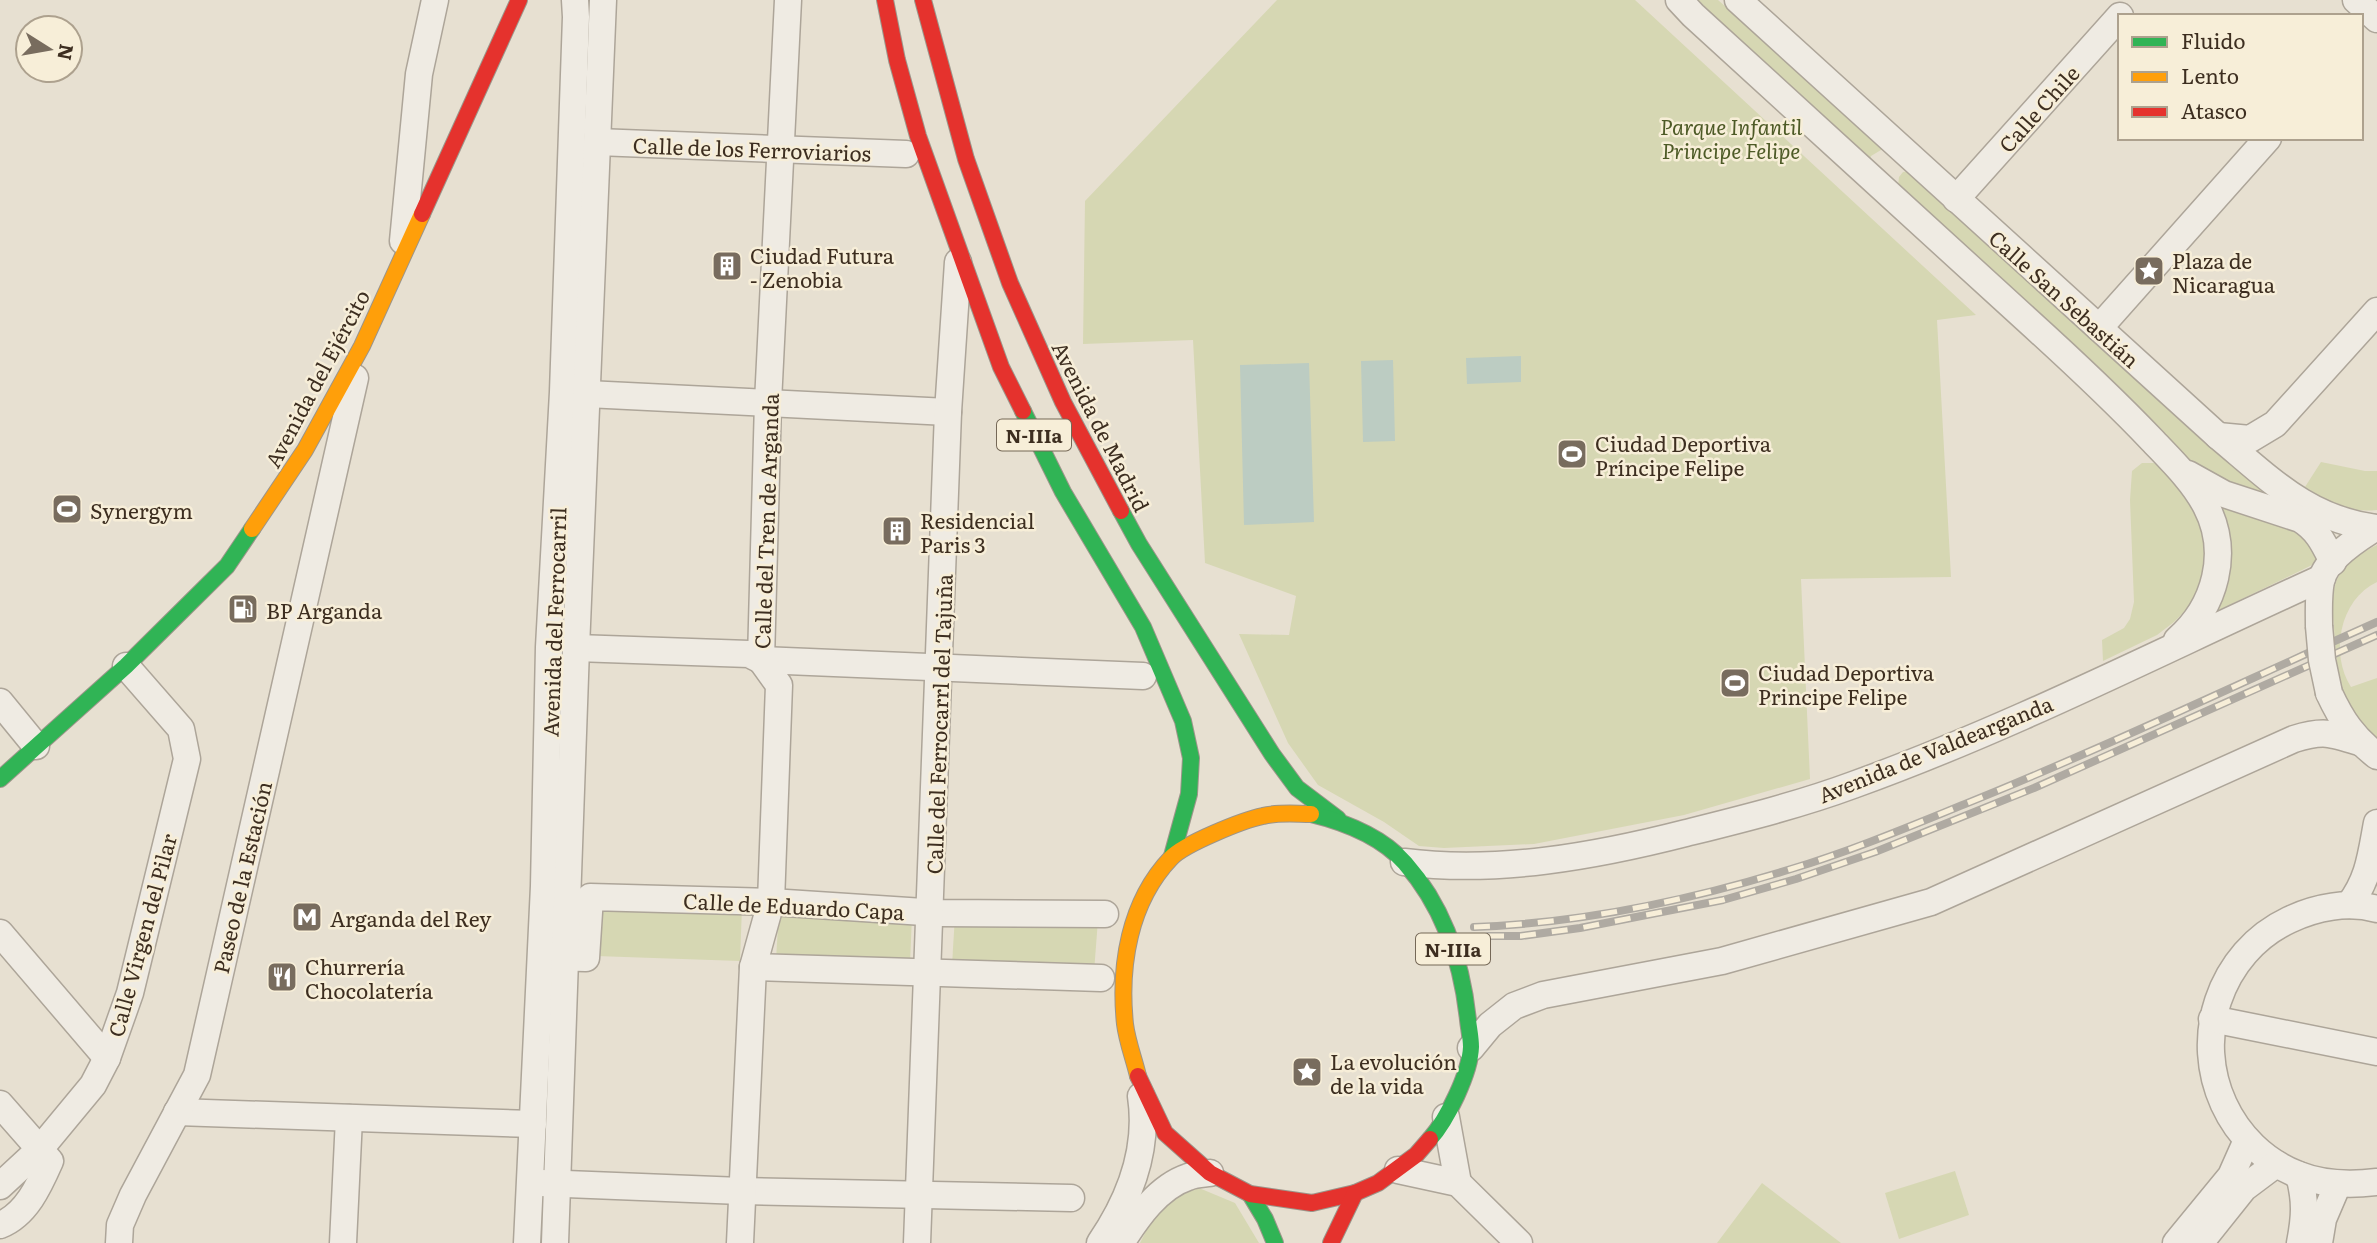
<svg xmlns="http://www.w3.org/2000/svg" width="2377" height="1243" viewBox="0 0 2377 1243" font-family="Literata,serif">
	<rect width="100%" height="100%" fill="#e7e0d1"/>
	<g fill="#d6d7b3">
		<path d="M 1277,0 L 1635,0 L 1976,315 L 1937,320 L 1951,577 L 1801,579 L 1810,779 L 1684,815 L 1534,844 L 1444,848 L 1419,846 L 1384,822 L 1318,785 L 1288,743 L 1239,634 L 1289,635 L 1296,596 L 1205,563 L 1193,340 L 1083,344 L 1085,201 Z"/>
		<path d="M 1693,0 L 1718,0 L 1886,147 L 1871,156 L 1869,164 Z"/>
		<path d="M 1911,171 L 2273,494 L 2270,502 L 2190,466 L 1898,186 L 1899,177 L 1903,172 Z"/>
		<path d="M 2321,462 L 2365,471 L 2377,471 L 2377,510 C 2346,513 2331,503 2305,487 Z"/>
		<path d="M 2142,463 L 2154,463 L 2186,491 L 2205,527 L 2204,562 L 2200,586 L 2191,605 L 2174,622 L 2157,635 L 2103,661 L 2102,640 L 2124,628 L 2130,619 L 2134,602 L 2130,500 L 2132,471 Z"/>
		<path d="M 2212,499 L 2302,531 L 2318,558 L 2314,564 L 2302,570 L 2219,610 L 2215,606 Z"/>
		<path d="M 2377,545 L 2377,582 C 2339,600 2330,654 2351,687 L 2377,678 L 2377,743 C 2339,705 2338,680 2334,629 C 2333,615 2331,599 2335,585 C 2341,565 2360,553 2377,545 Z"/>
		<path d="M 598,901 L 742,907 L 740,961 L 596,956 Z"/>
		<path d="M 779,909 L 912,917 L 910,963 L 776,960 Z"/>
		<path d="M 955,915 L 1098,920 L 1094,972 L 952,965 Z"/>
		<path d="M 1955,1171 L 1969,1215 L 1899,1239 L 1885,1193 Z"/>
		<path d="M 1762,1183 L 1841,1243 L 1717,1243 Z"/>
		<path d="M 1199,1188 L 1235,1203 L 1259,1243 L 1140,1243 L 1155,1213 L 1187,1189 Z"/>
	</g>
	<g fill="#bcccc2">
		<path d="M 1521,356 L 1521,382 L 1467,384 L 1466,358 Z"/>
		<path d="M 1393,360 L 1395,441 L 1363,442 L 1361,361 Z"/>
		<path d="M 1309,363 L 1314,522 L 1244,525 L 1240,365 Z"/>
	</g>
	<g fill="none" stroke-linecap="round" stroke-linejoin="round">
		<g stroke="#ada599" stroke-width="29">
			<g id="street">
				<path d="M 1679,0 L 1693,15 C 1804,116 1915,218 2026,319 C 2069,358 2112,398 2152,440 C 2171,460 2193,481 2206,506 C 2230,552 2216,606 2177,640"/>
				<path d="M 1738,0 L 2218,436 C 2270,479 2308,520 2377,528"/>
				<path d="M 2356,0 L 2377,19"/>
				<path d="M 597,142 L 906,154"/>
				<path d="M 1956,199 L 2120,16"/>
				<path d="M 403,241 L 419,74 L 435,0"/>
				<path d="M 2099,328 L 2268,138"/>
				<path d="M 587,394 L 948,412"/>
				<path d="M 2218,436 L 2250,439 L 2275,424 L 2377,311"/>
				<path d="M 2188,474 L 2224,494 L 2300,519 C 2318,530 2324,544 2333,562"/>
				<path d="M 2319,626 C 2319,611 2318,596 2321,581 C 2326,559 2357,539 2375,528"/>
				<path d="M 576,648 L 749,654 L 761,660 L 1143,676"/>
				<path d="M 2329,693 C 2342,721 2353,737 2377,756"/>
				<path d="M 0,702 L 36,746"/>
				<path d="M 1404,862 C 1497,874 1596,856 1686,833 C 1742,819 1799,805 1853,785 C 2014,727 2167,648 2322,578"/>
				<path d="M 2349,905 C 2369,879 2371,855 2377,823"/>
				<path d="M 2377,909 C 2348,901 2316,907 2289,920 C 2255,936 2230,965 2218,1001 C 2195,1070 2229,1148 2299,1175 C 2324,1185 2351,1185 2377,1182"/>
				<path d="M 0,933 L 107,1058"/>
				<path d="M 548,957 L 586,958 L 590,897 L 771,902 L 939,913 L 1105,914"/>
				<path d="M 753,967 L 1101,978"/>
				<path d="M 2212,1019 L 2377,1052"/>
				<path d="M 1471,1048 L 1490,1025 L 1514,1006 L 1543,995 L 1722,961 L 1931,902 L 2294,739 C 2323,730 2331,733 2359,742"/>
				<path d="M 0,1104 L 50,1161 C 39,1186 26,1215 0,1225"/>
				<path d="M 177,1112 L 533,1124"/>
				<path d="M 1446,1117 L 1458,1183"/>
				<path d="M 1398,1170 L 1458,1183 L 1519,1243"/>
				<path d="M 2299,1175 C 2306,1201 2305,1217 2300,1243"/>
				<path d="M 541,1183 L 741,1191 L 1071,1198"/>
				<path d="M 0,1186 L 40,1149 L 93,1085 L 107,1058 L 130,993 L 187,759 L 181,729 L 126,666"/>
				<path d="M 119,1243 L 120,1225 L 133,1195 L 197,1075 L 355,378"/>
				<path d="M 343,1243 L 349,1118"/>
				<path d="M 527,1243 L 544,886 L 549,647 L 563,392 L 576,17 L 575,0"/>
				<path d="M 555,1243 L 576,648 L 603,0"/>
				<path d="M 740,1243 L 753,967 L 771,902 L 779,685 L 761,660 L 768,402 L 788,0"/>
				<path d="M 917,1243 L 948,412 L 958,262"/>
				<path d="M 1100,1243 C 1130,1199 1149,1149 1141,1096"/>
				<path d="M 1121,1243 C 1137,1218 1158,1187 1188,1177 C 1195,1174 1203,1174 1210,1173"/>
				<path d="M 2176,1243 L 2231,1176 L 2247,1140"/>
				<path d="M 2200,1243 L 2244,1188 L 2276,1164"/>
				<path d="M 2319,1243 L 2323,1219 L 2338,1184"/>
			</g>
		</g>
		<g stroke="#9c958a" stroke-width="18">
			<g id="fast">
				<path d="M 1023,411 L 1063,492 L 1143,627 L 1183,721 L 1191,758 L 1189,794 L 1172,856"/>
				<path d="M 1121,511 L 1139,544 L 1272,754 L 1297,788 L 1338,819"/>
				<path d="M 0,779 L 126,666 L 227,566 L 252,529"/>
				<path d="M 1311,814 C 1344,822 1382,837 1405,863 C 1444,907 1462,963 1468,1020 C 1469,1029 1471,1038 1471,1047 C 1470,1073 1447,1120 1430,1139"/>
				<path d="M 1250,1194 L 1265,1219 L 1275,1243"/>
			</g>
		</g>
		<g stroke="#9c958a" stroke-width="18">
			<g id="slow">
				<path d="M 252,529 L 305,450 L 362,346 L 422,214"/>
				<path d="M 1138,1076 C 1134,1059 1127,1041 1125,1024 C 1119,966 1129,902 1171,858 C 1184,844 1243,820 1263,816 C 1278,812 1296,814 1311,814"/>
			</g>
		</g>
		<g stroke="#9c958a" stroke-width="18">
			<g id="jam">
				<path d="M 885,0 L 897,60 L 918,136 L 1001,367 L 1023,411"/>
				<path d="M 923,0 L 966,159 L 1010,283 L 1063,402 L 1121,511"/>
				<path d="M 422,214 L 519,0"/>
				<path d="M 1138,1076 L 1165,1133 L 1210,1173 L 1250,1194 L 1312,1203 L 1355,1193 L 1378,1183 L 1416,1155 L 1430,1139"/>
				<path d="M 1331,1243 L 1355,1193"/>
			</g>
		</g>
		<use href="#street" stroke="#efebe3" stroke-width="26"/>
		<use href="#fast" stroke="#30b455" stroke-width="16"/>
		<use href="#slow" stroke="#ff9f0a" stroke-width="16"/>
		<use href="#jam" stroke="#e5322d" stroke-width="16"/>
		<g stroke="#afaaa2" stroke-width="8">
			<g id="rail">
				<path d="M 1474,927 C 1580,923 1691,900 1791,869 C 1851,851 1908,827 1965,804 C 2104,748 2240,683 2377,622"/>
				<path d="M 1488,936 L 1521,936 L 1580,928 L 1723,900 L 1796,879 L 1875,852 L 2034,788 L 2377,635"/>
			</g>
		</g>
		<use href="#rail" stroke="#f7eed8" stroke-width="5" stroke-dasharray="16" stroke-linecap="butt"/>
		<g stroke="#ada599" stroke-width="29" stroke-linecap="butt">
			<path id="street-bridge" d="M 2319,626 L 2322,660 L 2329,693"/>
		</g>
		<use href="#street-bridge" stroke="#efebe3" stroke-width="26"/>
	</g>
	<defs>
		<g id="building-square" transform="scale(1.575)"><rect x="-9" y="-9" width="18" height="18" rx="4" fill="#786c5e" stroke="#f7eed8"/><path d="M-4-6H4V6H1V3H-1V6H-4ZM-2.5-4.3h1.7v1.8h-1.7ZM.8-4.3h1.7v1.8H.8ZM-2.5-1h1.7V.8h-1.7ZM.8-1h1.7V.8H.8Z" fill="#fff"/></g>
		<g id="sight-square" transform="scale(1.575)"><rect x="-9" y="-9" width="18" height="18" rx="4" fill="#786c5e" stroke="#f7eed8"/><path d="M0-6L1.8-2.2L6-1.7L2.9 1.2L3.7 5.4L0 3.3L-3.7 5.4L-2.9 1.2L-6-1.7L-1.8-2.2Z" fill="#fff"/></g>
		<g id="stadium-square" transform="scale(1.575)"><rect x="-9" y="-9" width="18" height="18" rx="4" fill="#786c5e" stroke="#f7eed8"/><path d="M0-5a6.5 5 0 1 0 0 10a6.5 5 0 1 0 0-10ZM-3.5-1.8h7v3.6h-7Z" fill="#fff"/></g>
		<g id="fuel-square" transform="scale(1.575)"><rect x="-9" y="-9" width="18" height="18" rx="4" fill="#786c5e" stroke="#f7eed8"/><path d="M-5.5-6h7V0h2V4h1.3V-2.5L3-4.5l.8-.8L6-3V5H2.5V1h-1V6h-7ZM-4.2-4.7v3.2H.2V-4.7Z" fill="#fff"/></g>
		<g id="metro-square" transform="scale(1.575)"><rect x="-9" y="-9" width="18" height="18" rx="4" fill="#786c5e" stroke="#f7eed8"/><path d="M-5.5 5V-5H-3L0 0L3-5H5.5V5H3V-.5L0 4L-3-.5V5Z" fill="#fff"/></g>
		<g id="restaurant-square" transform="scale(1.575)"><rect x="-9" y="-9" width="18" height="18" rx="4" fill="#786c5e" stroke="#f7eed8"/><path d="M-5-6h1v4h1v-4h1v4h1v-4h1v5L-1.5 .5V6h-2V.5L-5-1ZM5-6V6H3V1.5H1.5Q1.5-4 5-6Z" fill="#fff"/></g>
	</defs>
	<g fill-rule="evenodd">
		<use href="#building-square" x="727" y="266"/>
		<use href="#sight-square" x="2149" y="271"/>
		<use href="#stadium-square" x="1572" y="454"/>
		<use href="#stadium-square" x="67" y="509"/>
		<use href="#building-square" x="897" y="531"/>
		<use href="#fuel-square" x="243" y="609"/>
		<use href="#stadium-square" x="1735" y="683"/>
		<use href="#metro-square" x="307" y="917"/>
		<use href="#restaurant-square" x="282" y="977"/>
		<use href="#sight-square" x="1307" y="1072"/>
	</g>
	<g text-anchor="middle" dominant-baseline="central" stroke-width="5" stroke-linejoin="round" paint-order="stroke">
		<g fill="#f7eed8" stroke="#756857" stroke-width="2">
			<rect x="997" y="419.5" width="74" height="31" rx="5"/>
			<rect x="1416" y="933.5" width="74" height="31" rx="5"/>
		</g>
		<g font-size="19" font-weight="bold" fill="#3d2e20">
			<text x="1034" y="435">N-IIIa</text>
			<text x="1453" y="949">N-IIIa</text>
		</g>
		<g font-size="21" fill="#3d2e20" stroke="#f7eed8">
			<text transform="translate(2038 108) rotate(-48)">Calle Chile</text>
			<text transform="translate(752 148) rotate(2)">Calle de los Ferroviarios</text>
			<text transform="translate(2065 298) rotate(42)">Calle San Sebastián</text>
			<text transform="translate(316 378) rotate(-62)">Avenida del Ejército</text>
			<text transform="translate(1102 426) rotate(63)">Avenida de Madrid</text>
			<text transform="translate(765 521) rotate(-88)">Calle del Tren de Arganda</text>
			<text transform="translate(553 622) rotate(-88)">Avenida del Ferrocarril</text>
			<text transform="translate(938 724) rotate(-88)">Calle del Ferrocarrl del Tajuña</text>
			<text transform="translate(1935 748) rotate(-22)">Avenida de Valdearganda</text>
			<text transform="translate(241 877) rotate(-77)">Paseo de la Estación</text>
			<text transform="translate(794 905) rotate(3)">Calle de Eduardo Capa</text>
			<text transform="translate(141 935) rotate(-75)">Calle Virgen del Pilar</text>
		</g>
		<g font-size="21" font-style="italic" fill="#4d5a26" stroke="#f7eed8">
			<text x="1731" y="125">Parque Infantil<tspan x="1731" dy="24">Principe Felipe</tspan></text>
		</g>
		<g font-size="21" fill="#3d2e20" stroke="#f7eed8" text-anchor="start">
			<text x="750" y="254">Ciudad Futura<tspan x="750" dy="24">- Zenobia</tspan></text>
			<text x="2172" y="259">Plaza de<tspan x="2172" dy="24">Nicaragua</tspan></text>
			<text x="1595" y="442">Ciudad Deportiva<tspan x="1595" dy="24">Príncipe Felipe</tspan></text>
			<text x="90" y="509">Synergym</text>
			<text x="920" y="519">Residencial<tspan x="920" dy="24">Paris 3</tspan></text>
			<text x="266" y="609">BP Arganda</text>
			<text x="1758" y="671">Ciudad Deportiva<tspan x="1758" dy="24">Principe Felipe</tspan></text>
			<text x="330" y="917">Arganda del Rey</text>
			<text x="305" y="965">Churrería<tspan x="305" dy="24">Chocolatería</tspan></text>
			<text x="1330" y="1060">La evolución<tspan x="1330" dy="24">de la vida</tspan></text>
		</g>
	</g>
	<rect x="2118" y="14" width="245" height="126" fill="#f7eed8" stroke="#ada18e" stroke-width="2"/>
	<rect x="2132" y="37" width="35" height="10" fill="#30b455" stroke="#ada18e" stroke-width="2"/>
	<text x="2181" y="49" font-size="21" fill="#3d2e20">Fluido</text>
	<rect x="2132" y="72" width="35" height="10" fill="#ff9f0a" stroke="#ada18e" stroke-width="2"/>
	<text x="2181" y="84" font-size="21" fill="#3d2e20">Lento</text>
	<rect x="2132" y="107" width="35" height="10" fill="#e5322d" stroke="#ada18e" stroke-width="2"/>
	<text x="2181" y="119" font-size="21" fill="#3d2e20">Atasco</text>
	<g transform="translate(49 49) rotate(101)"><circle r="33" fill="#f7eed8" stroke="#ada18e" stroke-width="2"/>
	<path d="M0-5L12 26L0 18L-12 26Z" fill="#786c5e"/>
	<text y="-10" font-size="19" font-weight="bold" text-anchor="middle" fill="#3d2e20">N</text>
	</g>
</svg>
